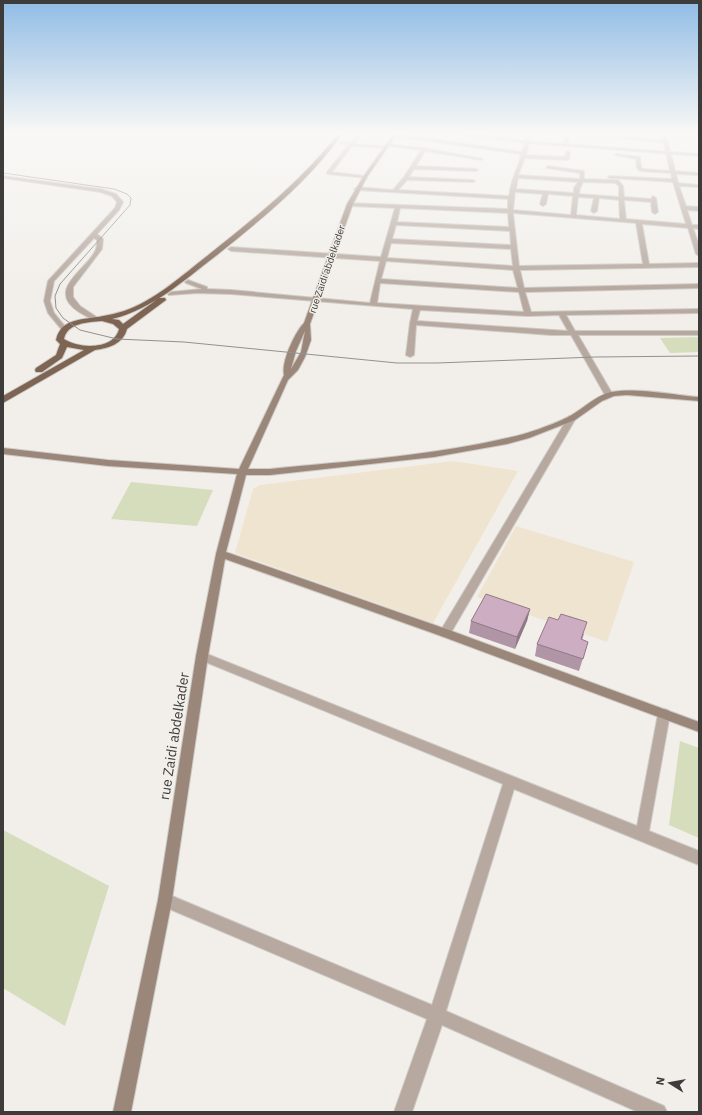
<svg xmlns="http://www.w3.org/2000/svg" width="702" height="1115" viewBox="0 0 702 1115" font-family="'IBM Plex Sans',sans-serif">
	<rect width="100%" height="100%" fill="#f2efea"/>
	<g fill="#efe4d0">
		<path d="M 453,461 L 518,471 L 433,623 L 235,553 L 253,489 L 260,485 Z"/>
		<path d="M 516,526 L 634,562 L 607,642 L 477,597 Z"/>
	</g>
	<g fill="#d6ddbc">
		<path d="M 699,337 L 699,352 L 670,353 L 660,338 Z"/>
		<path d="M 131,482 L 213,490 L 197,526 L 111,519 Z"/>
		<path d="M 680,741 L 699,748 L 699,838 L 669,825 Z"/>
		<path d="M 3,830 L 109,886 L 65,1026 L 3,988 Z"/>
	</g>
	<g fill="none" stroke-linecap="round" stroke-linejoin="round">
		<g stroke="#cecbc7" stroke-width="2">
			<g id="minor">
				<path d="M 358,133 L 362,133 L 355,144 L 386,146 L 388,144 L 424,148 L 483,159 L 481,160 L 425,151 L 416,166 L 476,169 L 478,170 L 476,171 L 414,169 L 409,177 L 473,180 L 475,181 L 473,182 L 407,180 L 398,190 L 509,196 C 511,184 513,177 518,166 C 520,161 520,157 521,154 L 392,136 L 394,135 L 427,138 L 522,152 L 527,133 L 531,133 L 526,155 L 565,157 L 566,152 L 568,151 L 570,152 L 569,159 L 567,160 L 525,158 L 518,175 L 580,179 L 580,173 L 546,168 L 548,166 L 584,171 L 584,179 L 618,180 L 623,186 L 624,197 L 651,199 L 653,196 L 656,198 L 658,212 L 655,214 L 652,212 L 651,202 L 624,200 L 626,219 L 686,224 L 673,182 L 610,178 L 608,177 L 610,176 L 672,179 L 671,173 L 640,171 L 637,168 L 636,159 L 615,155 L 617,154 L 640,157 L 641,167 L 643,169 L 670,171 L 664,143 L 611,137 L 613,136 L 663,140 L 662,133 L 666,133 L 675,171 L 699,173 L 699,175 L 676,174 L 678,183 L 699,185 L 699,187 L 679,186 L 686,206 L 699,207 L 699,211 L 687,210 L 692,225 L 699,225 L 699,229 L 693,228 L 699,245 L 699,256 L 696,254 L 688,228 L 642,224 L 649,264 L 699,263 L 699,267 L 520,270 L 524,288 L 699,284 L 699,288 L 525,292 L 531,312 L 699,309 L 699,313 L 566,315 L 575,331 L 699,331 L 699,335 L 578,335 L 613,395 L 609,397 L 605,395 L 571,335 L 551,335 L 416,325 L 414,355 L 410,357 L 406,355 L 410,323 L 413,309 L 231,294 L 197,293 L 169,295 L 168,294 L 171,292 L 202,289 L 186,283 L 185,282 L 188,280 L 207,287 L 207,289 L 231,290 L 370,303 L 380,261 L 231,251 L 228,249 L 231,247 L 381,257 L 395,208 L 350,206 L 348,205 L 348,203 L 508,209 L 508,199 L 355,190 L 354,189 L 357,187 L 393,190 L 404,177 L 421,150 L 388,146 L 386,148 L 352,146 L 332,172 L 365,176 L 367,178 L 327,174 L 327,172 L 349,144 L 341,144 L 339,142 L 351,142 ZM 518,178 L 578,182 L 574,188 L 574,193 L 516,189 ZM 583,182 L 615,183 L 619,186 L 619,197 L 579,194 L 580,188 ZM 515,192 L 543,194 L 540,204 L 543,206 L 546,204 L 548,194 L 573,196 L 571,215 L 513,210 ZM 578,197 L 594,198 L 591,211 L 594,213 L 597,211 L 599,198 L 619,200 L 620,219 L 576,215 ZM 400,208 L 508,213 L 509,227 L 397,222 ZM 513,213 L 636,223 L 643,264 L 519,266 ZM 396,225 L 510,231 L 511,245 L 392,239 ZM 391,243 L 511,249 L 513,266 L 387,258 ZM 386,261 L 513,270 L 518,288 L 381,279 ZM 380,283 L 519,292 L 524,312 L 377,303 ZM 420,310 L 528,316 L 559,315 L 568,331 L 417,321 Z"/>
				<path d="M 567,133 L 571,133 L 567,145 L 565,146 L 563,145 Z"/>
				<path d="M 685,133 L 699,133 L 699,135 Z"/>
				<path d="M 569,416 L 572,416 L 576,418 L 449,636 L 445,637 L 441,636 L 439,633 L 441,630 Z"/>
				<path d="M 202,652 L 637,826 L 658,714 L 660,710 L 664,709 L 668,710 L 670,714 L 649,831 L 699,851 L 699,865 L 514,789 L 446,1011 L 664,1106 L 667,1112 L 638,1112 L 442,1025 L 412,1112 L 394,1112 L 427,1019 L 160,905 L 158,900 L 160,895 L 165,893 L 432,1005 L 503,784 L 198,659 L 196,656 L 198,653 Z"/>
			</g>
		</g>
		<g stroke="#cecbc7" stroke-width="2">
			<g id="tertiary">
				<path d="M 451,133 L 461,133 L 527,141 L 699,154 L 699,156 L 527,143 Z"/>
				<path d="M 3,176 L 101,189 L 116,194 L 123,202 L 119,210 L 97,234 L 103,239 L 102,249 L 73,287 L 73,297 L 80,306 L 98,318 L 98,320 C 92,321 85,315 79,312 C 44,289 89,269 96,249 C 97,246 97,243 97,240 L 94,238 L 54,281 L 50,301 L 54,313 L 67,329 L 66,330 L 62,330 L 48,313 L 44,301 L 48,281 L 115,208 L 117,202 L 112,196 L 100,192 L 3,178 Z"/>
			</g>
		</g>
		<g stroke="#cecbc7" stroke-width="2">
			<path id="secondary" d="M 394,133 L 398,133 L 367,177 L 353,204 L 310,324 L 311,340 L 305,357 L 298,370 L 288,380 L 248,469 L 270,469 C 349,461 430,456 507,438 C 524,435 555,424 570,416 C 584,408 595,396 611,392 C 632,387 676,395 699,397 L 699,401 L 627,395 L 614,396 L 602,401 L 575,420 L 529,438 L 507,444 L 434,457 L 270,475 L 246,475 L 226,552 L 449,630 L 699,722 L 699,732 L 441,636 L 225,559 L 208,656 L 172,900 L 131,1112 L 113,1112 L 158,900 L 196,656 L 216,554 L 237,474 L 108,466 L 3,454 L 3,448 L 108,460 L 239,469 L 284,375 C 281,362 295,332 304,323 L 347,204 L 363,177 ZM 305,331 L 301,352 L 291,369 L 296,351 Z"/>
		</g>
		<g stroke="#cecbc7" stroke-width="2">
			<path id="trunk" d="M 339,133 L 343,133 C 309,181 263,218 217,255 C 184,280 153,309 112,319 L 119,320 L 123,324 L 159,298 L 165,298 L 166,300 L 127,329 C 123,344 109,348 95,350 L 3,403 L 3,396 L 84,350 L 67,347 L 62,358 L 42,372 L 36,372 L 35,370 L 36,368 L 56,355 L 60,344 L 56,340 C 61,317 85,320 103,316 C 110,315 117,313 124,311 C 153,301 178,279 202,260 C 251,221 300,183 339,133 ZM 102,321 L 113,324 L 119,329 C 114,350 79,349 64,339 C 67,323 88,322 102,321 Z"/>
		</g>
		<use href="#minor" fill="#b7a9a0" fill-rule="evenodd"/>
		<use href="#tertiary" fill="#b7a9a0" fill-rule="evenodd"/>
		<use href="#secondary" fill="#9b877a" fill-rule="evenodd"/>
		<use href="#trunk" fill="#7e6452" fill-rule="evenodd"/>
		<path stroke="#93918e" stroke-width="1" d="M 3,173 L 114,189 L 127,194 L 131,198 L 130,205 L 60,284 L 55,296 L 56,308 L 63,318 L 80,330 L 117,339 L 184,342 L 397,363 L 437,363 L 595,357 L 699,356"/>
	</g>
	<g fill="#b095a6">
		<path d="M 530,609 L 527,621 L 515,649 L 469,633 L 471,621 Z"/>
		<path d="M 558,620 L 584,634 L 582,640 L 588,642 L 579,671 L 535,656 L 537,644 Z"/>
	</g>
	<path fill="#907987" d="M 530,609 L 527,621 L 515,649 L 517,637 Z"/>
	<g fill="#cdadc1" stroke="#907987">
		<path d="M 486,594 L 530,609 L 517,637 L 471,621 Z"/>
		<path d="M 561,614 L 587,622 L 581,639 L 588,642 L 583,659 L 537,644 L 549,617 L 558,620 Z"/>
	</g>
	<linearGradient id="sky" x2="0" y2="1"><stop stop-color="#90bce5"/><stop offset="0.46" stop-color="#f9f8f6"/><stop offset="1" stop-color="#f9f8f6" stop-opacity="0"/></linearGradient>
	<rect width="702" height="289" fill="url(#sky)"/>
	<g text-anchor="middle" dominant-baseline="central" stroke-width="3" stroke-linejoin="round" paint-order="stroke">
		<g font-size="10" fill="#3d3c3a" stroke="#f2efea">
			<text transform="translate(327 269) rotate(-71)">rue Zaidi abdelkader</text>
		</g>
		<g font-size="14" fill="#3d3c3a" stroke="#f2efea">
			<text transform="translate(174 736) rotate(-81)">rue Zaidi abdelkader</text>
		</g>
	</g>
	<rect width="702" height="1115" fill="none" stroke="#3d3c3a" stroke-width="8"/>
	<g transform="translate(670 1083) rotate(281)" stroke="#f2efea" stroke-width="3" paint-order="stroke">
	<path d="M0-3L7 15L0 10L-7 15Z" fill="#3d3c3a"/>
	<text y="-6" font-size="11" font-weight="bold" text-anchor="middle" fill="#3d3c3a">N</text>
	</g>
</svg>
